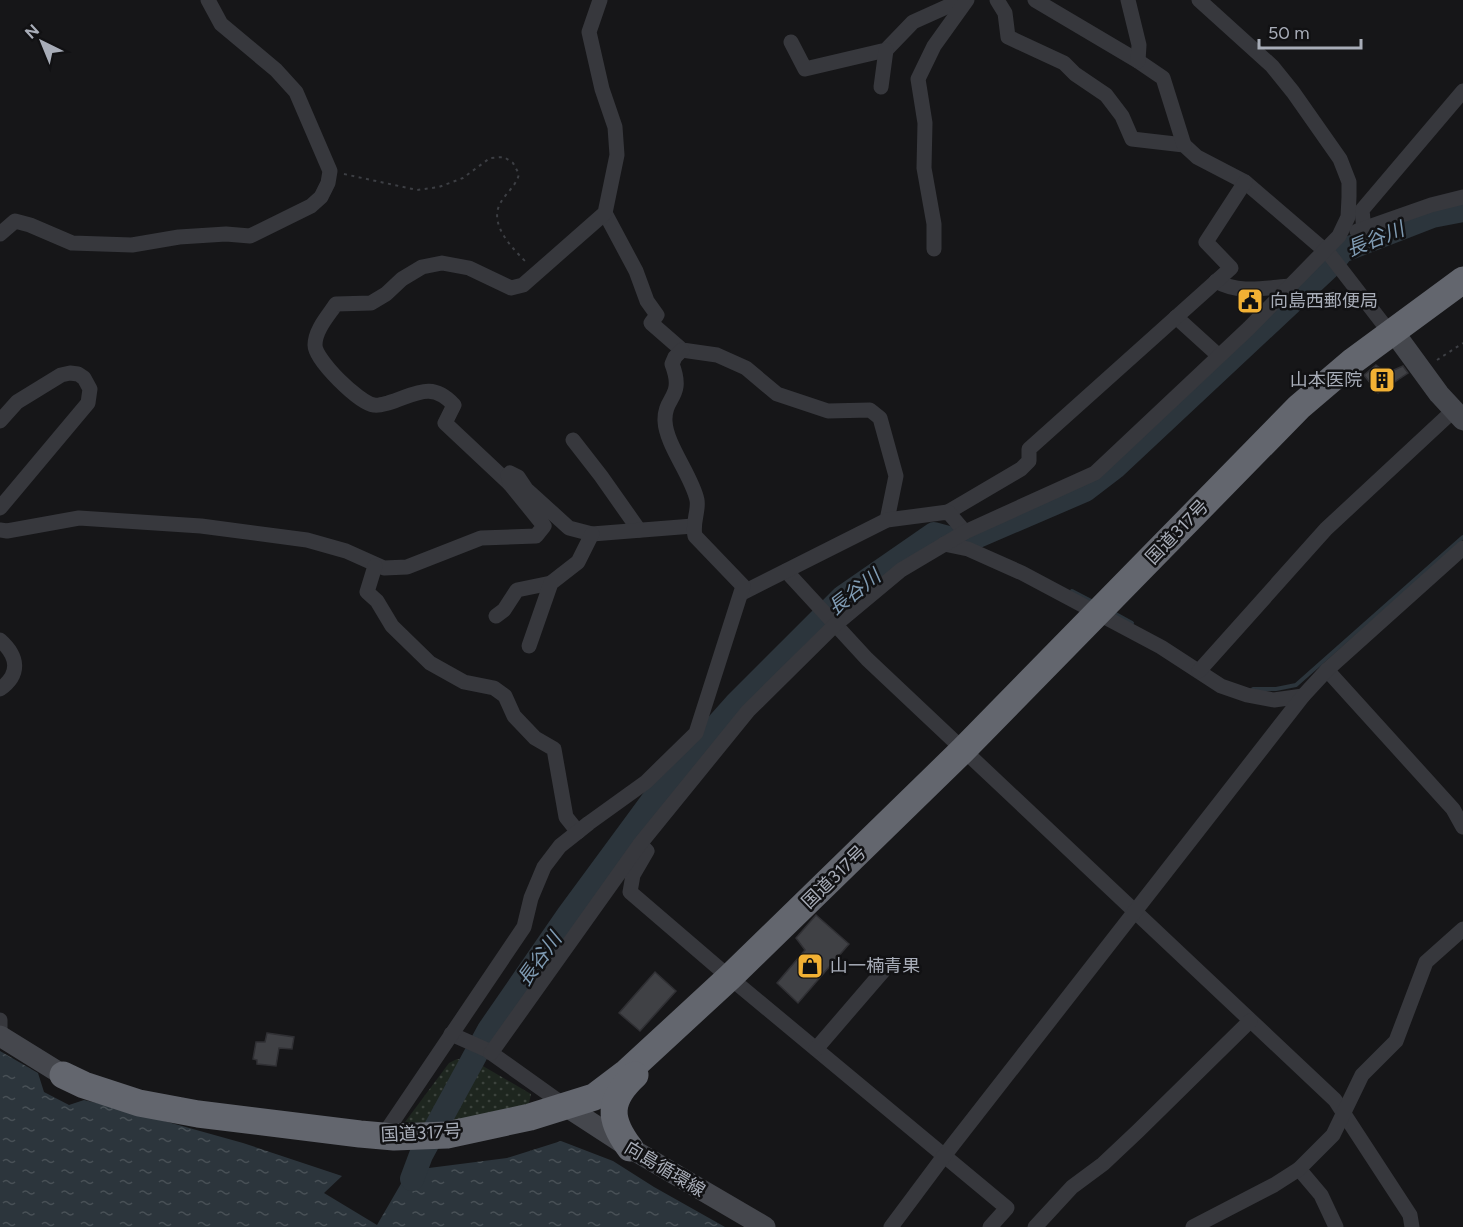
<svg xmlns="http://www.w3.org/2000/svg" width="1463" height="1227" viewBox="0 0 1463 1227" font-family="Figtree,'Noto Sans JP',sans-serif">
	<defs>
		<pattern id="grass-dots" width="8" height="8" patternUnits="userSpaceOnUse" patternTransform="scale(1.5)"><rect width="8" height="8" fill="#1e261f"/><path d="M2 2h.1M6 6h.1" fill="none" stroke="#3c433d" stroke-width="1.8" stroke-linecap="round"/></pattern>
		<pattern id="water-ripples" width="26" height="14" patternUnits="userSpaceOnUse" patternTransform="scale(1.5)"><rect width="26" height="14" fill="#2c353c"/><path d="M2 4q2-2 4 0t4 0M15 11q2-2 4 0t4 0" fill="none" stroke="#485056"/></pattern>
	</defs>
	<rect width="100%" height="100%" fill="#161618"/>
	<path fill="url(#grass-dots)" d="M 457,1059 L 470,1060 L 476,1062 L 531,1094 L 529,1103 L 516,1109 L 448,1125 L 405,1122 L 449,1063 Z"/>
	<path fill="url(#water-ripples)" d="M 0,1051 L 38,1073 L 44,1092 L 69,1105 L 84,1100 L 114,1107 L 243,1143 L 342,1176 L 324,1193 L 377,1225 L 413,1163 L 429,1168 L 507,1158 L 561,1141 L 613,1161 L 654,1187 L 725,1227 L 0,1227 Z"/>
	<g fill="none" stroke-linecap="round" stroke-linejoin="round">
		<g stroke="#2c353c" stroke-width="4">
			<path d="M 1072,591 L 1095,603"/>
			<path d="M 1112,612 L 1132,623"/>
			<path d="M 1253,689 L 1276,689 L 1296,685 L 1463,537"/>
		</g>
		<path stroke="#2c353c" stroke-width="24" d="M 412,1179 L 421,1155 L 489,1030 L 569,914 L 664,785 L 736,704 L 843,597 L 934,534 L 964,542 L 1085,490 L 1115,467 L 1332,264 L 1342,251 L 1432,216 L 1463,210"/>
	</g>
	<g fill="#404145" stroke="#303034" stroke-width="1.5">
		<path d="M 1376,365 L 1387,373 L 1403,366 L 1408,373 L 1378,393 L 1364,375 Z"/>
		<path d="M 816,915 L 849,944 L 798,1003 L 777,983 L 805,950 L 796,938 Z"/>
		<path d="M 655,972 L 676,991 L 640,1031 L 619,1013 Z"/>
		<path d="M 267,1033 L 294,1037 L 292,1049 L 279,1048 L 276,1066 L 257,1064 L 257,1060 L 253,1059 L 256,1042 L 265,1042 Z"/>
	</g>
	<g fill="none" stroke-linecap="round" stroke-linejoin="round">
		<g stroke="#3d3f44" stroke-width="2" stroke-dasharray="3 4.5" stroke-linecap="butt">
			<path d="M 344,174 L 417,190 L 439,187 L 463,178 L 490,158 L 504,157 L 513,163 L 519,174 C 516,187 504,194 499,206 C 490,227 515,251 528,264"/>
			<path d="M 1437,360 L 1463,343"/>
		</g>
		<g stroke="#37383d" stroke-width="15">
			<path d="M 997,0 L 1005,13 L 1008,37 L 1064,63 L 1075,74 L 1106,95 L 1122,116 L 1132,139 L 1184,145 L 1197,157 L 1245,182 L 1330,255 L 1384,325 L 1393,331"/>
			<path d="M 1035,0 L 1138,61 L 1163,78 L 1184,145"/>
			<path d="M 1128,0 L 1139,45 L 1138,61"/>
			<path d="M 791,42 L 805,69 L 886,50 L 913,22 L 962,0"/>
			<path d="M 881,87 L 886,50"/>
			<path d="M 605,213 L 636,271 L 647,301 L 657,315 L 651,323 L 682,350 L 717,355 L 746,368 L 777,394 L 828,411 L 870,410 L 880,418 L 896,476 L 887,520"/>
			<path d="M 1364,230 L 1362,210 L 1463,91"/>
			<path d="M 1357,231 L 1431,205 L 1463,197"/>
			<path d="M 0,234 L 15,221 L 30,225 L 72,243 L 132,245 L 179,237 L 226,234 L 250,236 L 311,206 L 321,197 L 328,183 L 330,171 L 296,92 L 276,70 L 221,24 L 208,0"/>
			<path d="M 934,249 L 934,224 L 924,168 L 925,123 L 918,79 L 934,46 L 967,0"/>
			<path d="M 1216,281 C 1238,294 1265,288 1290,286"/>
			<path d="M 1176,317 L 1219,356"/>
			<path d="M 0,421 L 17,402 L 61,375 L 70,373 L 78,374 L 84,378 L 90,389 L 88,403 L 0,508"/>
			<path d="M 573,440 L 601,476 L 639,530"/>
			<path d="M 510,484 L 445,423 L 454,405 C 431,380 415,395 388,403 C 384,404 378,406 374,405 C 359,403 315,360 315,345 C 315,330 328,316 336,304 L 371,303 L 386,294 L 402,279 L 422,267 L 442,263 L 469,268 L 511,288 L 523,285 L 605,213 L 617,155 L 615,127 L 602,89 L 589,32 L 600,0"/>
			<path d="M 948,512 L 1021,469 L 1029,461 L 1029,449 L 1231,268 L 1206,242 L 1245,182"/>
			<path d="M 0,530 L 7,531 L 79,518 L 201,526 L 307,540 L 346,551 L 384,568 L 407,567 L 481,538 L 536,536 L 544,526 L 510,484 L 508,475 L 510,473 L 518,477 L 526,489 L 569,528 L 592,534 L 693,526"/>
			<path d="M 944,544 L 968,549 L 1022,573 L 1161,647 L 1221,686 L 1247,695 L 1274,700 L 1303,696"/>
			<path d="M 375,566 L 367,592 L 377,601 L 392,626 L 430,663 L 464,682 L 494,688 L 505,696 L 514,716 L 535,738 L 554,749 L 566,817 L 578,832"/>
			<path d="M 786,571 L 867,659 L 1335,1100 L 1410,1215 L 1412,1227"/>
			<path d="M 742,593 L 887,520 L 948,512 L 965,532"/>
			<path d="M 496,616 L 504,610 L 517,590 L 551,583"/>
			<path d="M 0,640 C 18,656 21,674 0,689"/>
			<path d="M 529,646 L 551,583 L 578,562 L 592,534"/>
			<path d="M 1327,670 L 1453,809 L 1463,827"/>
			<path d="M 1199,671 L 1326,529 L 1454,410"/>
			<path d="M 640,844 L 647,851 L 633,875 L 630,892 L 722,971 L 1007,1208 L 990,1227"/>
			<path d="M 0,1020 L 0,1031"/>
			<path d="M 451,1034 L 487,1050 L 567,1107"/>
			<path d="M 816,1049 L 884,970"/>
			<path d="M 491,1053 L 640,844 L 748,711 L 835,625 L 901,570 L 965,532 L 1095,473 L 1249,328 L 1339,236 L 1348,217 L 1349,197 L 1349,182 L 1340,159 L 1293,92 L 1272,66 L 1199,0"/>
			<path d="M 385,1135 L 389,1127 L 524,927 L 531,898 L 544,867 L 560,846 L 589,823 L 646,782 L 696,733 L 743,586 L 695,536 C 692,522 699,511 697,500 C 692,476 666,445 665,421 C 664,396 685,398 672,364 L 675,357 L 682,350"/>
			<path d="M 1299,1169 L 1321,1195 L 1336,1227"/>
			<path d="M 891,1227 L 944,1156 L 1303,696 L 1327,670 L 1463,548"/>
			<path d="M 1035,1227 L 1072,1187 L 1103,1164 L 1138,1131 L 1250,1021"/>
			<path d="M 1193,1227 L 1274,1185 L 1299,1169 L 1333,1135 L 1362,1075 L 1396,1041 L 1426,962 L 1463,929"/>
		</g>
		<g stroke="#45474d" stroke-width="21">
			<path d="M 1393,331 L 1439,394 L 1463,420"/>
			<path d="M 0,1036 L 63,1075"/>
			<path d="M 567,1107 L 630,1148 L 765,1227"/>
		</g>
		<g stroke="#63666e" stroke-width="27">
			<path d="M 63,1075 L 84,1085 L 139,1103 L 198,1114 L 360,1134 L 394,1137 L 447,1135 L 530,1117 L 594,1097 L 627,1072 L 730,977 L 962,751 L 1299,407 L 1353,361 L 1463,280"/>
			<path d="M 630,1148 C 608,1119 608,1100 635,1075"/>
		</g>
	</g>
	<defs>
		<g id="civic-square" transform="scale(1.35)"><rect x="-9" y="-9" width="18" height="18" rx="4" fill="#f2b134" stroke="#111113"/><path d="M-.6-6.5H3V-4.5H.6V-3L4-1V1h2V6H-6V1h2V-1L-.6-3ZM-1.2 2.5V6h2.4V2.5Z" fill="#111"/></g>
		<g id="building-square" transform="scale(1.35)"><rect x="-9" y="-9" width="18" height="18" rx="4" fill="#f2b134" stroke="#111113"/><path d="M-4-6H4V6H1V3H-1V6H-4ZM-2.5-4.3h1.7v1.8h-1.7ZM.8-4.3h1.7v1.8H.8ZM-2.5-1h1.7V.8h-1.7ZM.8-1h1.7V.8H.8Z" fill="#111"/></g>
		<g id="shop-square" transform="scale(1.35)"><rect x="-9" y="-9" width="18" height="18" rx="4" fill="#f2b134" stroke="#111113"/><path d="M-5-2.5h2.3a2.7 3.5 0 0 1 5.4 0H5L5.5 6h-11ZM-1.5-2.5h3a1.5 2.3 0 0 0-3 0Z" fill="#111"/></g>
	</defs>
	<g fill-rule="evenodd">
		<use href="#civic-square" x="1250" y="301"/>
		<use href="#building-square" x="1382" y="380"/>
		<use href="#shop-square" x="810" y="966"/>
	</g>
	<g text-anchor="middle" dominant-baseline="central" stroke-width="5" stroke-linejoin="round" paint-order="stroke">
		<g font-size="18" fill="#a8adb8" stroke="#111113" text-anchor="start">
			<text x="1270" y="301">向島西郵便局</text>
			<text x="1362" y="380" text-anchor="end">山本医院</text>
			<text x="830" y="966">山一楠青果</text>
		</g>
		<g font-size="18" fill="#a8adb8" stroke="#111113">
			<text transform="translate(1177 532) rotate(-46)">国道317号</text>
			<text transform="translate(834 877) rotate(-44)">国道317号</text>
			<text transform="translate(421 1133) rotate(-3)">国道317号</text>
			<text transform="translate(665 1169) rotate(31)">向島循環線</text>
		</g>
		<g font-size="20" font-style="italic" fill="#7f9bb3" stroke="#111113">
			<text transform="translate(1375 239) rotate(-22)">長谷川</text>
			<text transform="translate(854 592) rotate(-38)">長谷川</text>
			<text transform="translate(539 959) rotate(-54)">長谷川</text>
		</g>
	</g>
	<g transform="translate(42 42) rotate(317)" stroke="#111113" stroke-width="4.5" paint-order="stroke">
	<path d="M0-4.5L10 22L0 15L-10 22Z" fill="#a8adb8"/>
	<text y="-9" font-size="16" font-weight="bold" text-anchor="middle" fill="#a8adb8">N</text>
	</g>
	<path d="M1259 39v9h102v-9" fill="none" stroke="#a8adb8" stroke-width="3"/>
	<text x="1268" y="39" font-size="18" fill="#a8adb8" stroke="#111113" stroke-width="4.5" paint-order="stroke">50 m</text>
</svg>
